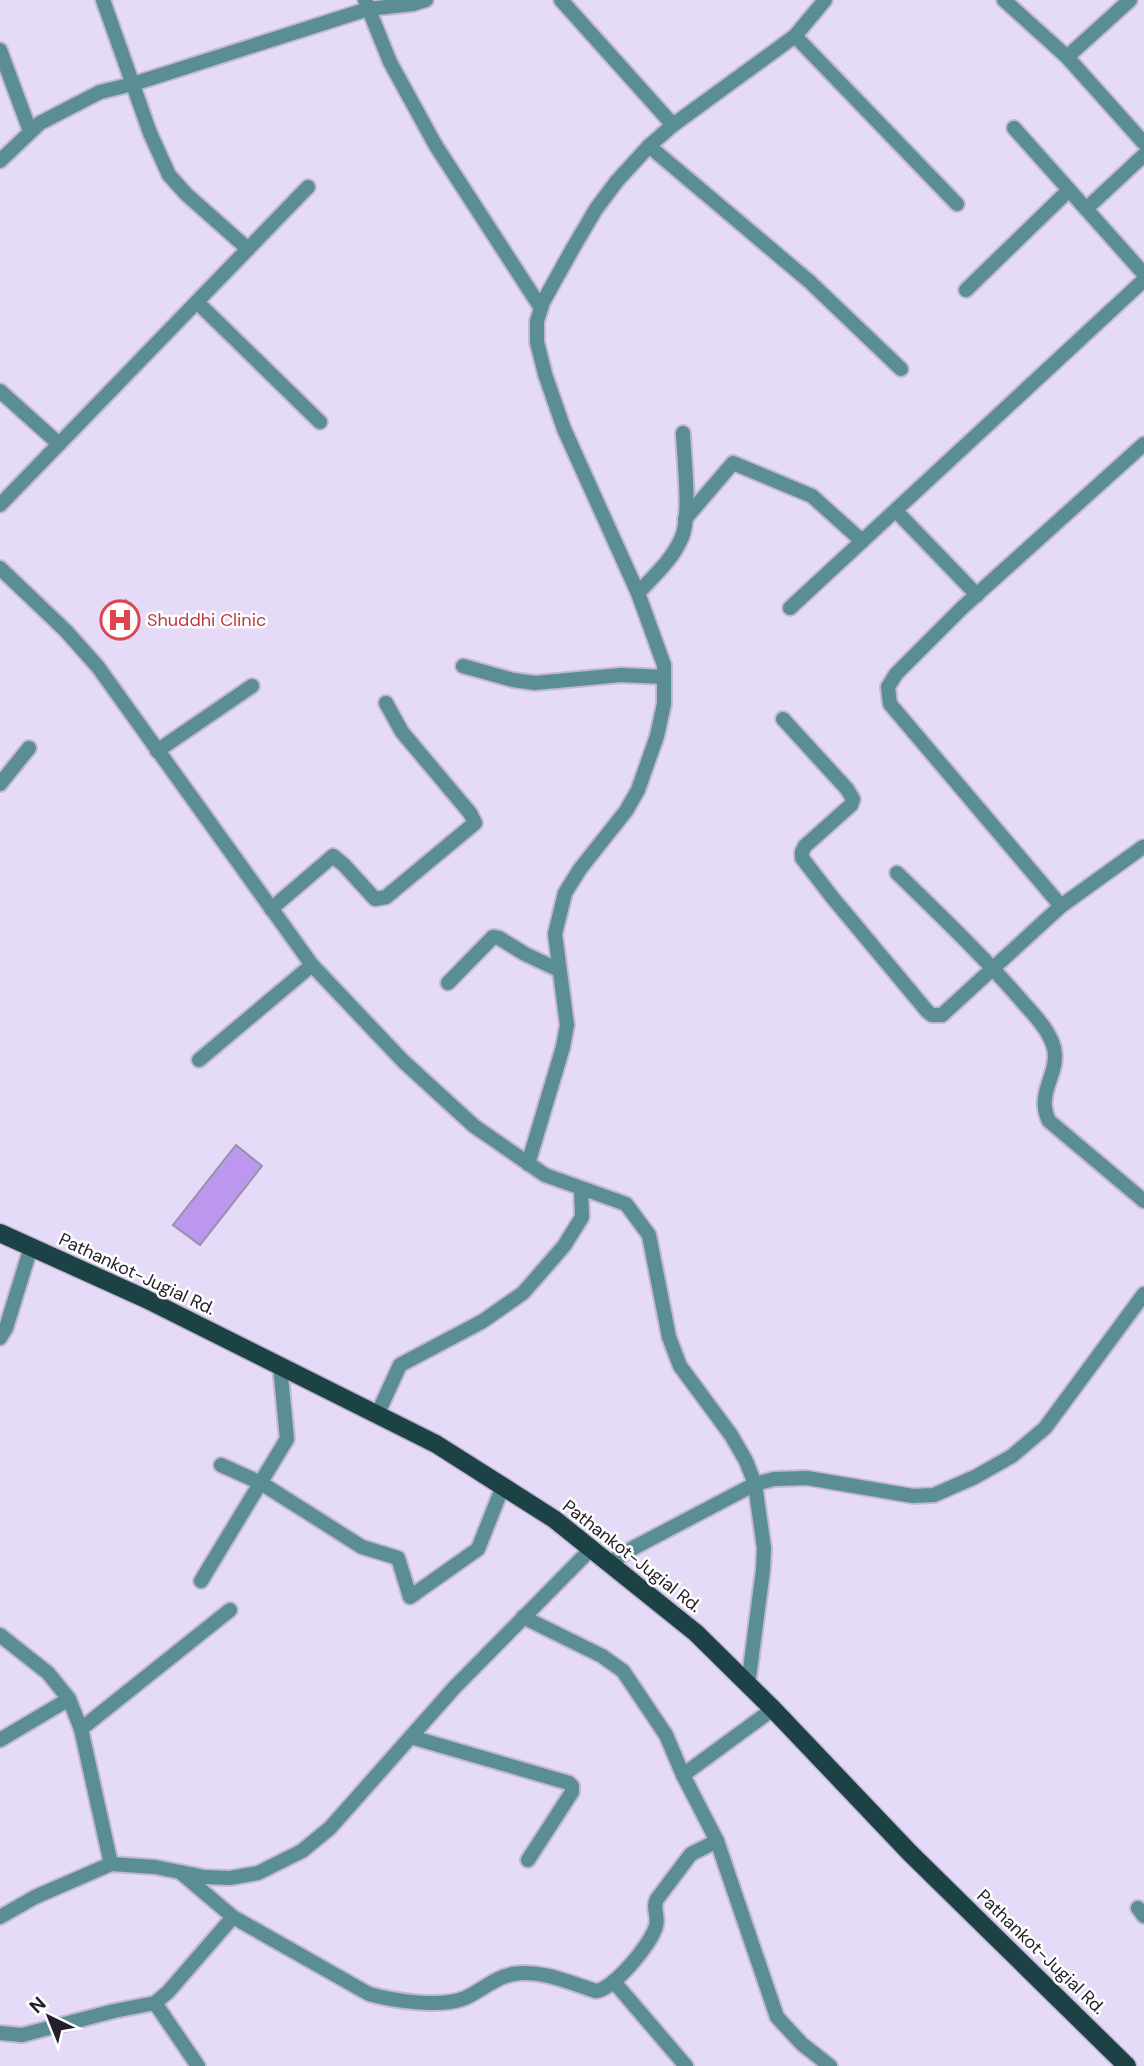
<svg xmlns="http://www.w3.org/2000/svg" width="1144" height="2066" viewBox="0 0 1144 2066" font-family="'DM Sans',sans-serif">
	<rect width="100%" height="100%" fill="#e5daf7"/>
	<g fill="#bb97ed" stroke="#9a90aa" stroke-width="2">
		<path d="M 126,600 L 137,617 L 113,632 L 102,614 Z"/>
		<path d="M 236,1145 L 262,1166 L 200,1245 L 173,1225 Z"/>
	</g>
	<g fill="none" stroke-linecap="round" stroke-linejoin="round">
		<g stroke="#c2b8d2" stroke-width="18">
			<g id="street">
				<path d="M 103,0 L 150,133 L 169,175 L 186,194 L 248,249"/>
				<path d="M 365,0 L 390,62 L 436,146 L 541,308"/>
				<path d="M 561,0 L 673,125"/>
				<path d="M 1004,0 L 1067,57 L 1144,143"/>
				<path d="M 795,36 L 957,204"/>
				<path d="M 0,50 L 30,131"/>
				<path d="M 1067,57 L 1130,0"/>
				<path d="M 1014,128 L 1144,274"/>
				<path d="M 649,146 L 810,282 L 901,369"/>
				<path d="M 0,161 L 40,123 L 100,92 L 133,84 L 368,9 L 413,4 L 426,0"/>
				<path d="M 1086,209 L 1144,155"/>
				<path d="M 966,290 L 1069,190"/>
				<path d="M 197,302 L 320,422"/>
				<path d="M 0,391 L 59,444"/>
				<path d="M 0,505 L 308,187"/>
				<path d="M 896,511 L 977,595"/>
				<path d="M 685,519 L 733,463 L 812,496 L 862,541"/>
				<path d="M 0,568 L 66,631 L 98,667 L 312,965 L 403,1061 L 474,1126 L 545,1175 L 626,1204 L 649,1235 L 669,1337 L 680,1366 L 731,1435 L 746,1461 L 755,1484 L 764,1548 L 763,1570 L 748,1685"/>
				<path d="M 638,593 C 654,576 673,559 682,537 C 691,515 684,459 683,433"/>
				<path d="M 790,608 L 1144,280"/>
				<path d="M 463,666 L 513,680 L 535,683 L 621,675 L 664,677"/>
				<path d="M 783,719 L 847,789 L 853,799 L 851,805 L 805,846 L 802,852 L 802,858 L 832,897 L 927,1011 L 932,1015 L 942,1015 L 1061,906 L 890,704 L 888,687 L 896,674 L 963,607 L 1144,444"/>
				<path d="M 157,751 L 252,686"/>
				<path d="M 0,784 L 29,748"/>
				<path d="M 897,873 C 939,914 982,955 1021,1000 C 1033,1014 1049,1029 1054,1048 C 1060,1074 1035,1093 1049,1121 L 1144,1201"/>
				<path d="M 1061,906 L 1143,847"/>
				<path d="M 271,909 L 333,856 L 344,865 L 375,899 L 386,897 L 475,823 L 470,813 L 402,732 L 386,703"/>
				<path d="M 448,983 L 493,937 L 499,938 L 525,954 L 559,970"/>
				<path d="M 199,1060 L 312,965"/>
				<path d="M 528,1164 L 563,1047 L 567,1025 L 555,934 L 565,893 L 580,869 L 626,811 L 638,790 L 657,736 L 664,704 L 664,665 L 638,593 L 564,429 L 545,374 L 537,342 L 537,321 L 543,302 L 573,248 L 596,209 L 617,181 L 649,146 L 673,125 L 795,36 L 825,0"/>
				<path d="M 0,1338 L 6,1328 L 31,1247"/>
				<path d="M 377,1415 L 400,1365 L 483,1321 L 523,1293 L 564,1246 L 582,1217 L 581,1189"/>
				<path d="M 221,1465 L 261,1483 L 362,1547 L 398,1558 L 410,1597 L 478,1549 L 503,1486"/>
				<path d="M 609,1563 L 635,1547 L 755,1484 L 774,1479 L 807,1478 L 913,1496 L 934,1495 L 975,1477 L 1012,1456 L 1045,1428 L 1144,1294"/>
				<path d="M 201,1581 L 287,1439 L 280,1366"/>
				<path d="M 0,1635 L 48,1673 L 69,1699 L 81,1729 L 111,1864"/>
				<path d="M 81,1729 L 230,1610"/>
				<path d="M 411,1737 L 569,1783 L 572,1786 L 572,1792 L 528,1860"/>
				<path d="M 0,1740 L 69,1699"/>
				<path d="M 683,1775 L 773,1709"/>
				<path d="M 717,1841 L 777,2017 L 802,2044 L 830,2066"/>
				<path d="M 180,1872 L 233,1917 L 369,1994 C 394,2001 441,2008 465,1998 C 481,1991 495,1977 513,1974 C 541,1969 570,1983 596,1991 C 614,1989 651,1944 656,1926 C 659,1916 652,1908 657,1899 L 691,1854 L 717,1841 L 683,1775 L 666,1735 L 623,1671 L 602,1656 L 523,1617"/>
				<path d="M 1138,1908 L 1144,1916"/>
				<path d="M 0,1917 L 35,1897 L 111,1864 L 155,1867 L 205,1877 L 230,1878 L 258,1873 L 302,1851 L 330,1828 L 454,1688 L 591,1549"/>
				<path d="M 615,1983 L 686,2066"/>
				<path d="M 155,2003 L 198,2066"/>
				<path d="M 0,2033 L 22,2035 L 114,2011 L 155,2003 L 168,1992 L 233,1917"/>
			</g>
		</g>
		<g stroke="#c2b8d2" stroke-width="21">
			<path id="primary" d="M 0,1233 L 146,1299 L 436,1444 L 554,1519 L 696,1633 L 773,1709 L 910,1853 L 1127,2066"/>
		</g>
		<use href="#street" stroke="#5a8e94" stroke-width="14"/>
		<use href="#primary" stroke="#1d4246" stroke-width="18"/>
	</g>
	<defs>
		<g id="hospital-ring" transform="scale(2.0125)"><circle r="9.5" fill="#fff" stroke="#e0444e" stroke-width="1.5"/><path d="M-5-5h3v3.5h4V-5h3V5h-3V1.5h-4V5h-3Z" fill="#e0444e"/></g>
	</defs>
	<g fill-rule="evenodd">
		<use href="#hospital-ring" x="120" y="620"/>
	</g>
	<g text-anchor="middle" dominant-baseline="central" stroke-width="5" stroke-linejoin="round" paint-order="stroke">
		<g font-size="18" fill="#be3a42" stroke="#fff" text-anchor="start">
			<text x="147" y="620">Shuddhi Clinic</text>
		</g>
		<g font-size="18" fill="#231f29" stroke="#fff">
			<text transform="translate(137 1274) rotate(25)">Pathankot-Jugial Rd.</text>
			<text transform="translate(632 1556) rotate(38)">Pathankot-Jugial Rd.</text>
			<text transform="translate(1041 1952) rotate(44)">Pathankot-Jugial Rd.</text>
		</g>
	</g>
	<g transform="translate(49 2017) rotate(317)" stroke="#ffffff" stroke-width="5" paint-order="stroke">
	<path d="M0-5L12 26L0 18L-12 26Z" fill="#231f29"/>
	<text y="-10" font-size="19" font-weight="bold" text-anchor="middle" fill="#231f29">N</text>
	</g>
</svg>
